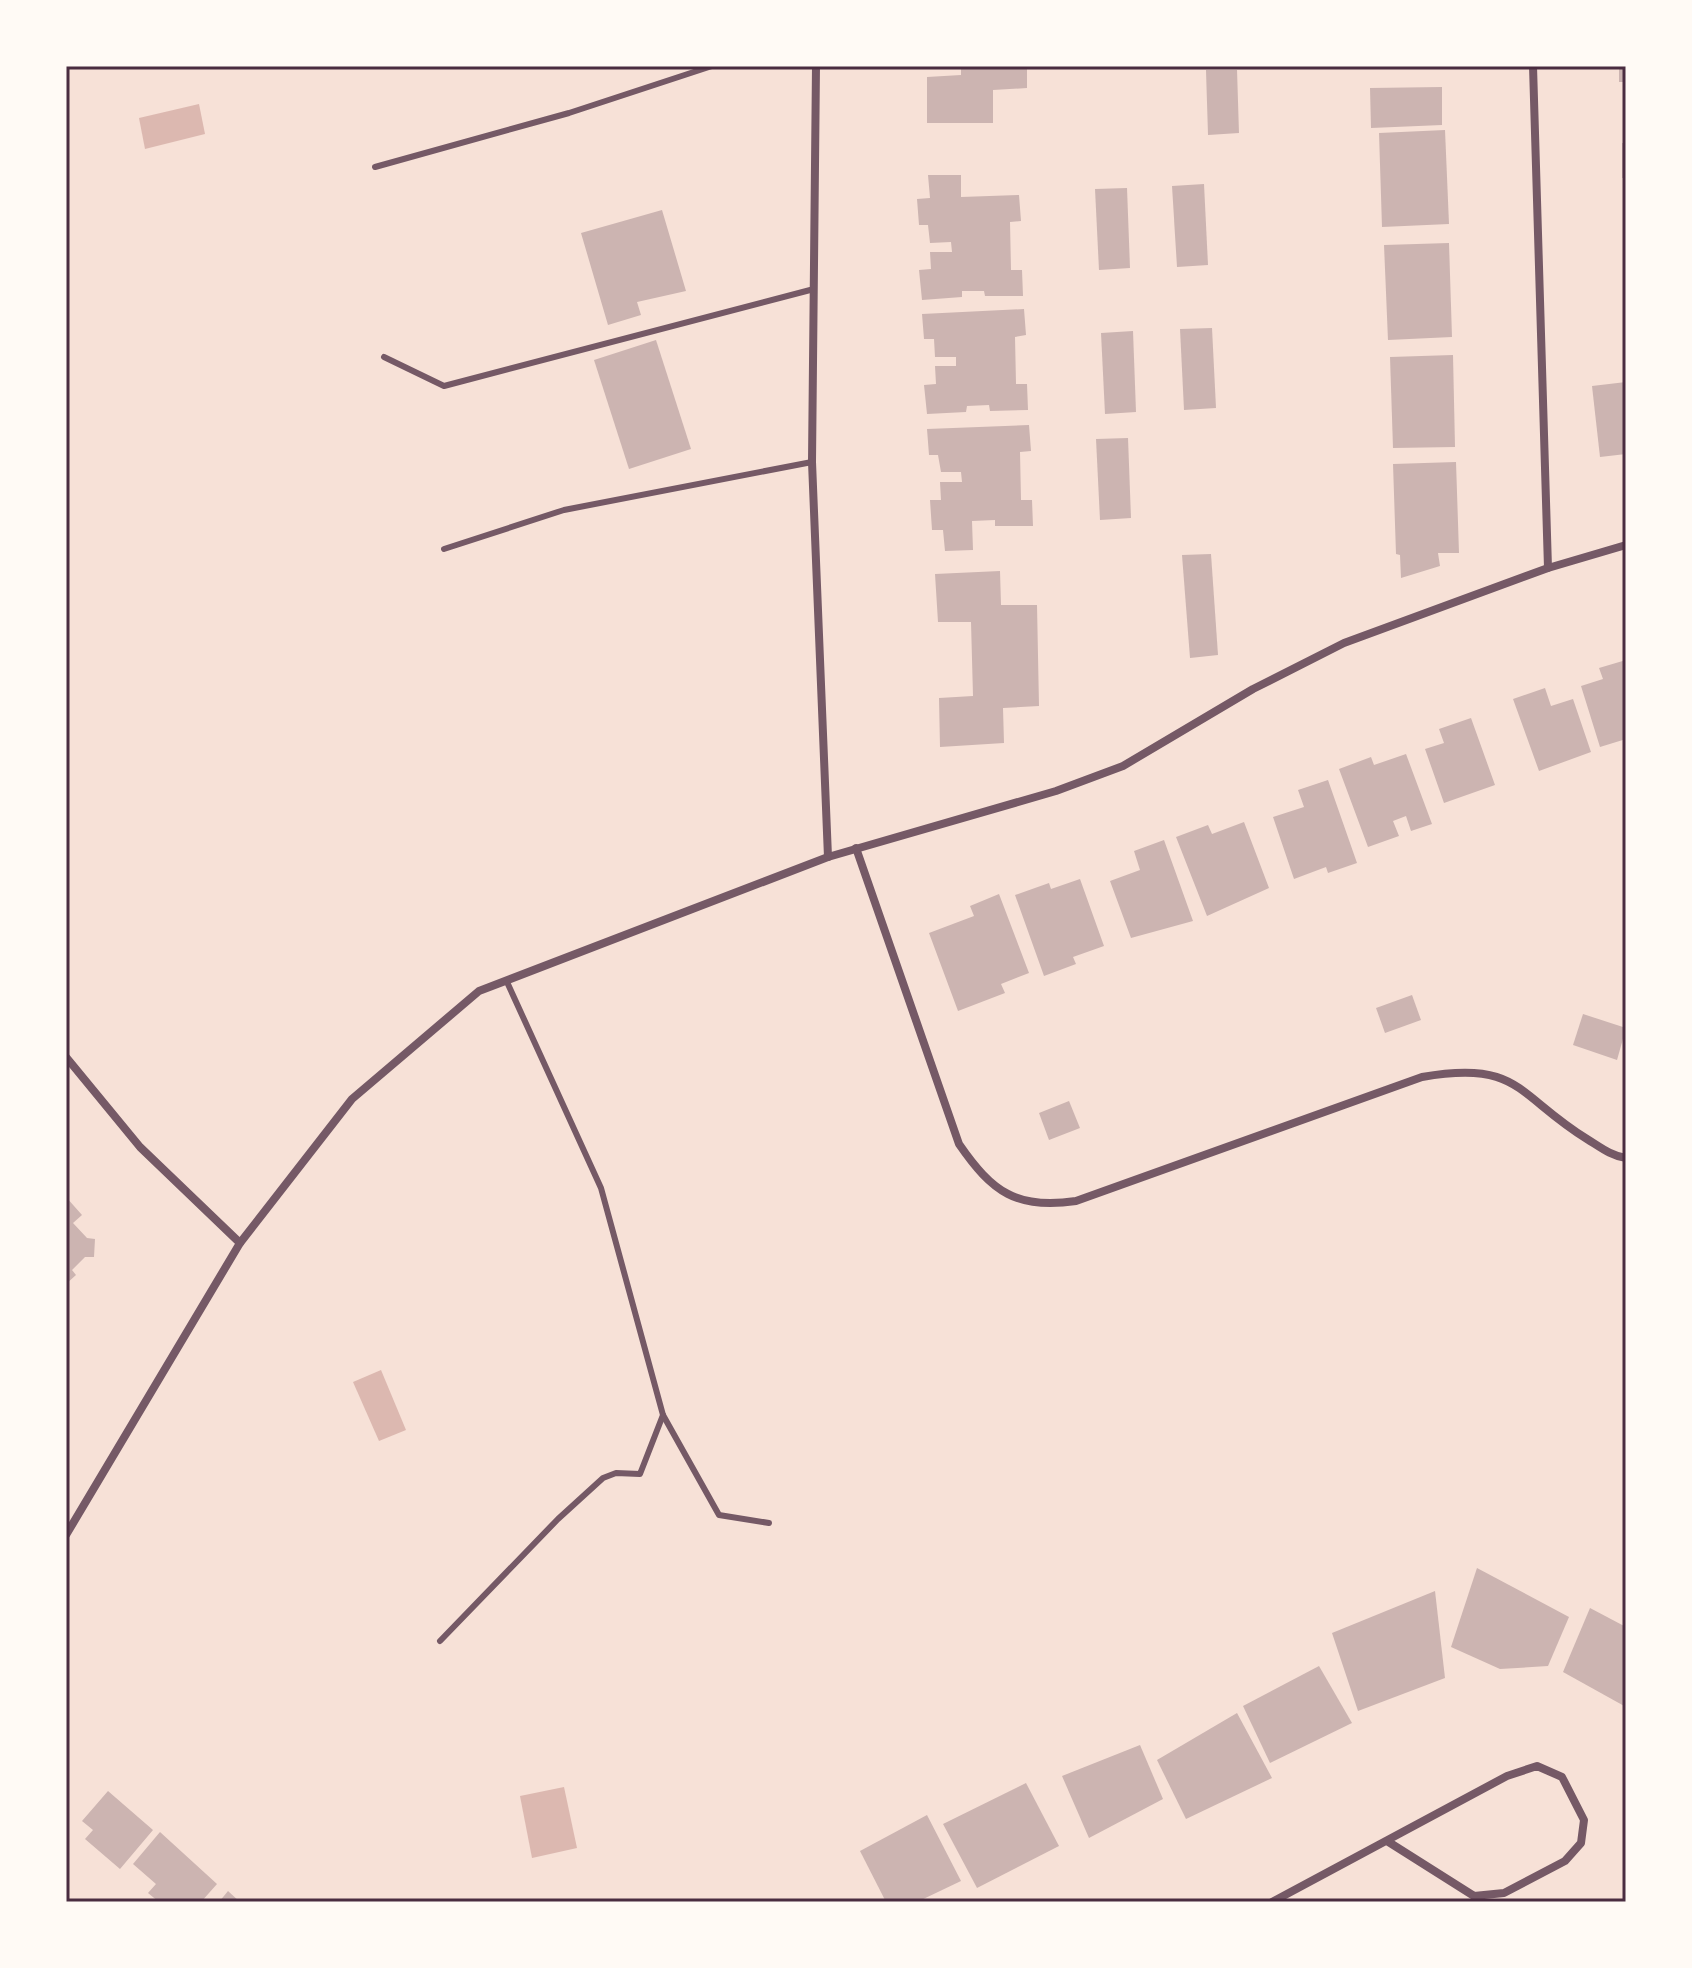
<svg xmlns="http://www.w3.org/2000/svg" width="1692" height="1968" viewBox="0 0 1692 1968" font-family="Roboto,sans-serif">
	<rect width="100%" height="100%" fill="#f7e1d7"/>
	<g fill="#dcb8b0">
		<path d="M 199,104 L 205,134 L 145,149 L 139,118 Z"/>
		<path d="M 381,1370 L 406,1430 L 379,1441 L 353,1382 Z"/>
		<path d="M 564,1787 L 577,1848 L 532,1858 L 520,1796 Z"/>
	</g>
	<g fill="#ccb4b1">
		<path d="M 961,66 L 1027,66 L 1027,88 L 993,90 L 993,123 L 927,123 L 927,77 L 961,75 Z"/>
		<rect x="1619" y="66" width="7" height="16"/>
		<path d="M 1206,70 L 1237,70 L 1239,133 L 1208,135 Z"/>
		<path d="M 1442,87 L 1442,125 L 1371,128 L 1370,88 Z"/>
		<path d="M 1445,130 L 1449,224 L 1382,227 L 1379,133 Z"/>
		<rect x="1622" y="143" width="4" height="35"/>
		<path d="M 928,175 L 961,175 L 961,197 L 1019,195 L 1021,221 L 1010,222 L 1011,270 L 1022,270 L 1023,296 L 985,296 L 984,291 L 962,291 L 962,297 L 922,300 L 919,270 L 931,269 L 930,252 L 952,252 L 951,242 L 930,243 L 928,225 L 919,225 L 917,199 L 930,198 Z"/>
		<path d="M 1204,184 L 1208,265 L 1177,267 L 1172,186 Z"/>
		<path d="M 1127,188 L 1130,268 L 1099,270 L 1095,189 Z"/>
		<path d="M 662,210 L 686,291 L 637,302 L 641,315 L 608,325 L 581,233 Z"/>
		<path d="M 1449,243 L 1452,337 L 1388,340 L 1384,245 Z"/>
		<path d="M 1024,309 L 1026,335 L 1015,337 L 1016,384 L 1027,384 L 1028,410 L 990,411 L 989,405 L 967,406 L 966,412 L 927,414 L 924,385 L 936,384 L 935,366 L 956,366 L 956,357 L 935,357 L 934,339 L 924,339 L 922,314 Z"/>
		<path d="M 1212,328 L 1216,408 L 1184,410 L 1180,329 Z"/>
		<path d="M 1133,331 L 1136,412 L 1105,414 L 1101,333 Z"/>
		<path d="M 656,340 L 691,449 L 629,469 L 594,360 Z"/>
		<path d="M 1453,355 L 1455,447 L 1393,448 L 1390,357 Z"/>
		<path d="M 1626,382 L 1626,454 L 1600,457 L 1592,386 Z"/>
		<path d="M 1029,425 L 1031,451 L 1020,452 L 1021,500 L 1032,500 L 1033,526 L 995,526 L 995,520 L 972,521 L 973,550 L 945,551 L 943,530 L 932,530 L 930,500 L 941,500 L 940,482 L 962,482 L 961,472 L 941,472 L 938,455 L 929,455 L 927,429 Z"/>
		<path d="M 1128,438 L 1131,518 L 1100,520 L 1096,439 Z"/>
		<path d="M 1456,462 L 1459,553 L 1438,553 L 1440,566 L 1401,578 L 1400,555 L 1396,554 L 1393,464 Z"/>
		<path d="M 1211,554 L 1218,655 L 1190,658 L 1182,555 Z"/>
		<path d="M 1000,571 L 1001,605 L 1037,605 L 1039,706 L 1003,708 L 1004,743 L 940,747 L 939,698 L 973,696 L 971,622 L 938,622 L 935,574 Z"/>
		<path d="M 1626,660 L 1626,739 L 1600,747 L 1581,686 L 1603,679 L 1599,668 Z"/>
		<path d="M 1545,688 L 1551,706 L 1573,699 L 1591,752 L 1539,771 L 1513,699 Z"/>
		<path d="M 1471,718 L 1495,785 L 1444,803 L 1425,749 L 1444,743 L 1439,729 Z"/>
		<path d="M 1406,754 L 1432,824 L 1411,831 L 1406,816 L 1393,821 L 1399,836 L 1368,847 L 1339,769 L 1371,757 L 1374,765 Z"/>
		<path d="M 1328,780 L 1357,863 L 1328,873 L 1326,867 L 1294,879 L 1273,817 L 1304,807 L 1298,790 Z"/>
		<path d="M 1244,822 L 1269,888 L 1207,916 L 1176,837 L 1208,825 L 1212,834 Z"/>
		<path d="M 1164,840 L 1193,921 L 1131,938 L 1110,881 L 1140,870 L 1134,851 Z"/>
		<path d="M 1080,879 L 1104,946 L 1073,957 L 1076,964 L 1044,976 L 1015,895 L 1049,883 L 1051,889 Z"/>
		<path d="M 999,894 L 1029,973 L 1001,984 L 1005,993 L 958,1011 L 929,933 L 974,916 L 970,906 Z"/>
		<path d="M 1412,995 L 1421,1020 L 1385,1033 L 1376,1008 Z"/>
		<path d="M 1583,1014 L 1626,1028 L 1617,1060 L 1573,1045 Z"/>
		<path d="M 1069,1101 L 1080,1128 L 1049,1140 L 1039,1113 Z"/>
		<path d="M 66,1197 L 82,1215 L 73,1223 L 87,1238 L 95,1239 L 94,1257 L 85,1257 L 72,1270 L 76,1275 L 66,1284 Z"/>
		<path d="M 1477,1568 L 1569,1617 L 1548,1666 L 1500,1669 L 1451,1647 Z"/>
		<path d="M 1435,1591 L 1445,1678 L 1358,1711 L 1332,1633 Z"/>
		<path d="M 1590,1608 L 1626,1627 L 1626,1707 L 1563,1672 Z"/>
		<path d="M 1319,1666 L 1352,1723 L 1270,1763 L 1243,1706 Z"/>
		<path d="M 1237,1713 L 1272,1778 L 1186,1819 L 1157,1760 Z"/>
		<path d="M 1140,1745 L 1163,1799 L 1089,1838 L 1062,1776 Z"/>
		<path d="M 1026,1783 L 1059,1846 L 977,1888 L 943,1824 Z"/>
		<path d="M 108,1791 L 153,1830 L 120,1869 L 85,1839 L 93,1830 L 82,1821 Z"/>
		<path d="M 927,1815 L 961,1881 L 917,1902 L 886,1902 L 860,1851 Z"/>
		<path d="M 160,1832 L 217,1884 L 201,1902 L 159,1902 L 148,1893 L 156,1884 L 133,1864 Z"/>
		<path d="M 228,1891 L 240,1902 L 219,1902 Z"/>
	</g>
	<g fill="none" stroke-linecap="round" stroke-linejoin="round">
		<g stroke="#755966" stroke-width="6">
			<path d="M 375,167 L 569,113 L 712,66"/>
			<path d="M 384,357 L 444,386 L 814,289"/>
			<path d="M 444,549 L 564,510 L 812,462"/>
			<path d="M 507,982 L 601,1188 L 663,1415 L 719,1515 L 769,1523"/>
			<path d="M 440,1641 L 558,1519 L 603,1478 L 616,1473 L 640,1474 L 663,1415"/>
		</g>
		<g stroke="#755966" stroke-width="8">
			<path d="M 816,66 L 812,462 L 828,857"/>
			<path d="M 1533,66 L 1548,568"/>
			<path d="M 856,848 L 959,1144 C 992,1192 1017,1210 1076,1201 L 1422,1077 C 1520,1060 1516,1095 1587,1139 C 1600,1147 1611,1156 1626,1158"/>
			<path d="M 66,1057 L 140,1147 L 240,1243"/>
			<path d="M 66,1535 L 240,1243 L 352,1099 L 479,991 L 828,857 L 1056,791 L 1123,766 L 1253,689 L 1344,643 L 1548,568 L 1626,545"/>
			<path d="M 1272,1902 L 1507,1776 L 1537,1766 L 1562,1777 L 1584,1820 L 1581,1843 L 1565,1861 L 1504,1893 L 1474,1896 L 1387,1841"/>
		</g>
	</g>
	<rect width="1692" height="1968" fill="none" stroke="#fffaf5" stroke-width="136"/>
	<rect x="68" y="68" width="1556" height="1832" fill="none" stroke="#4a2c40" stroke-width="3"/>
</svg>
